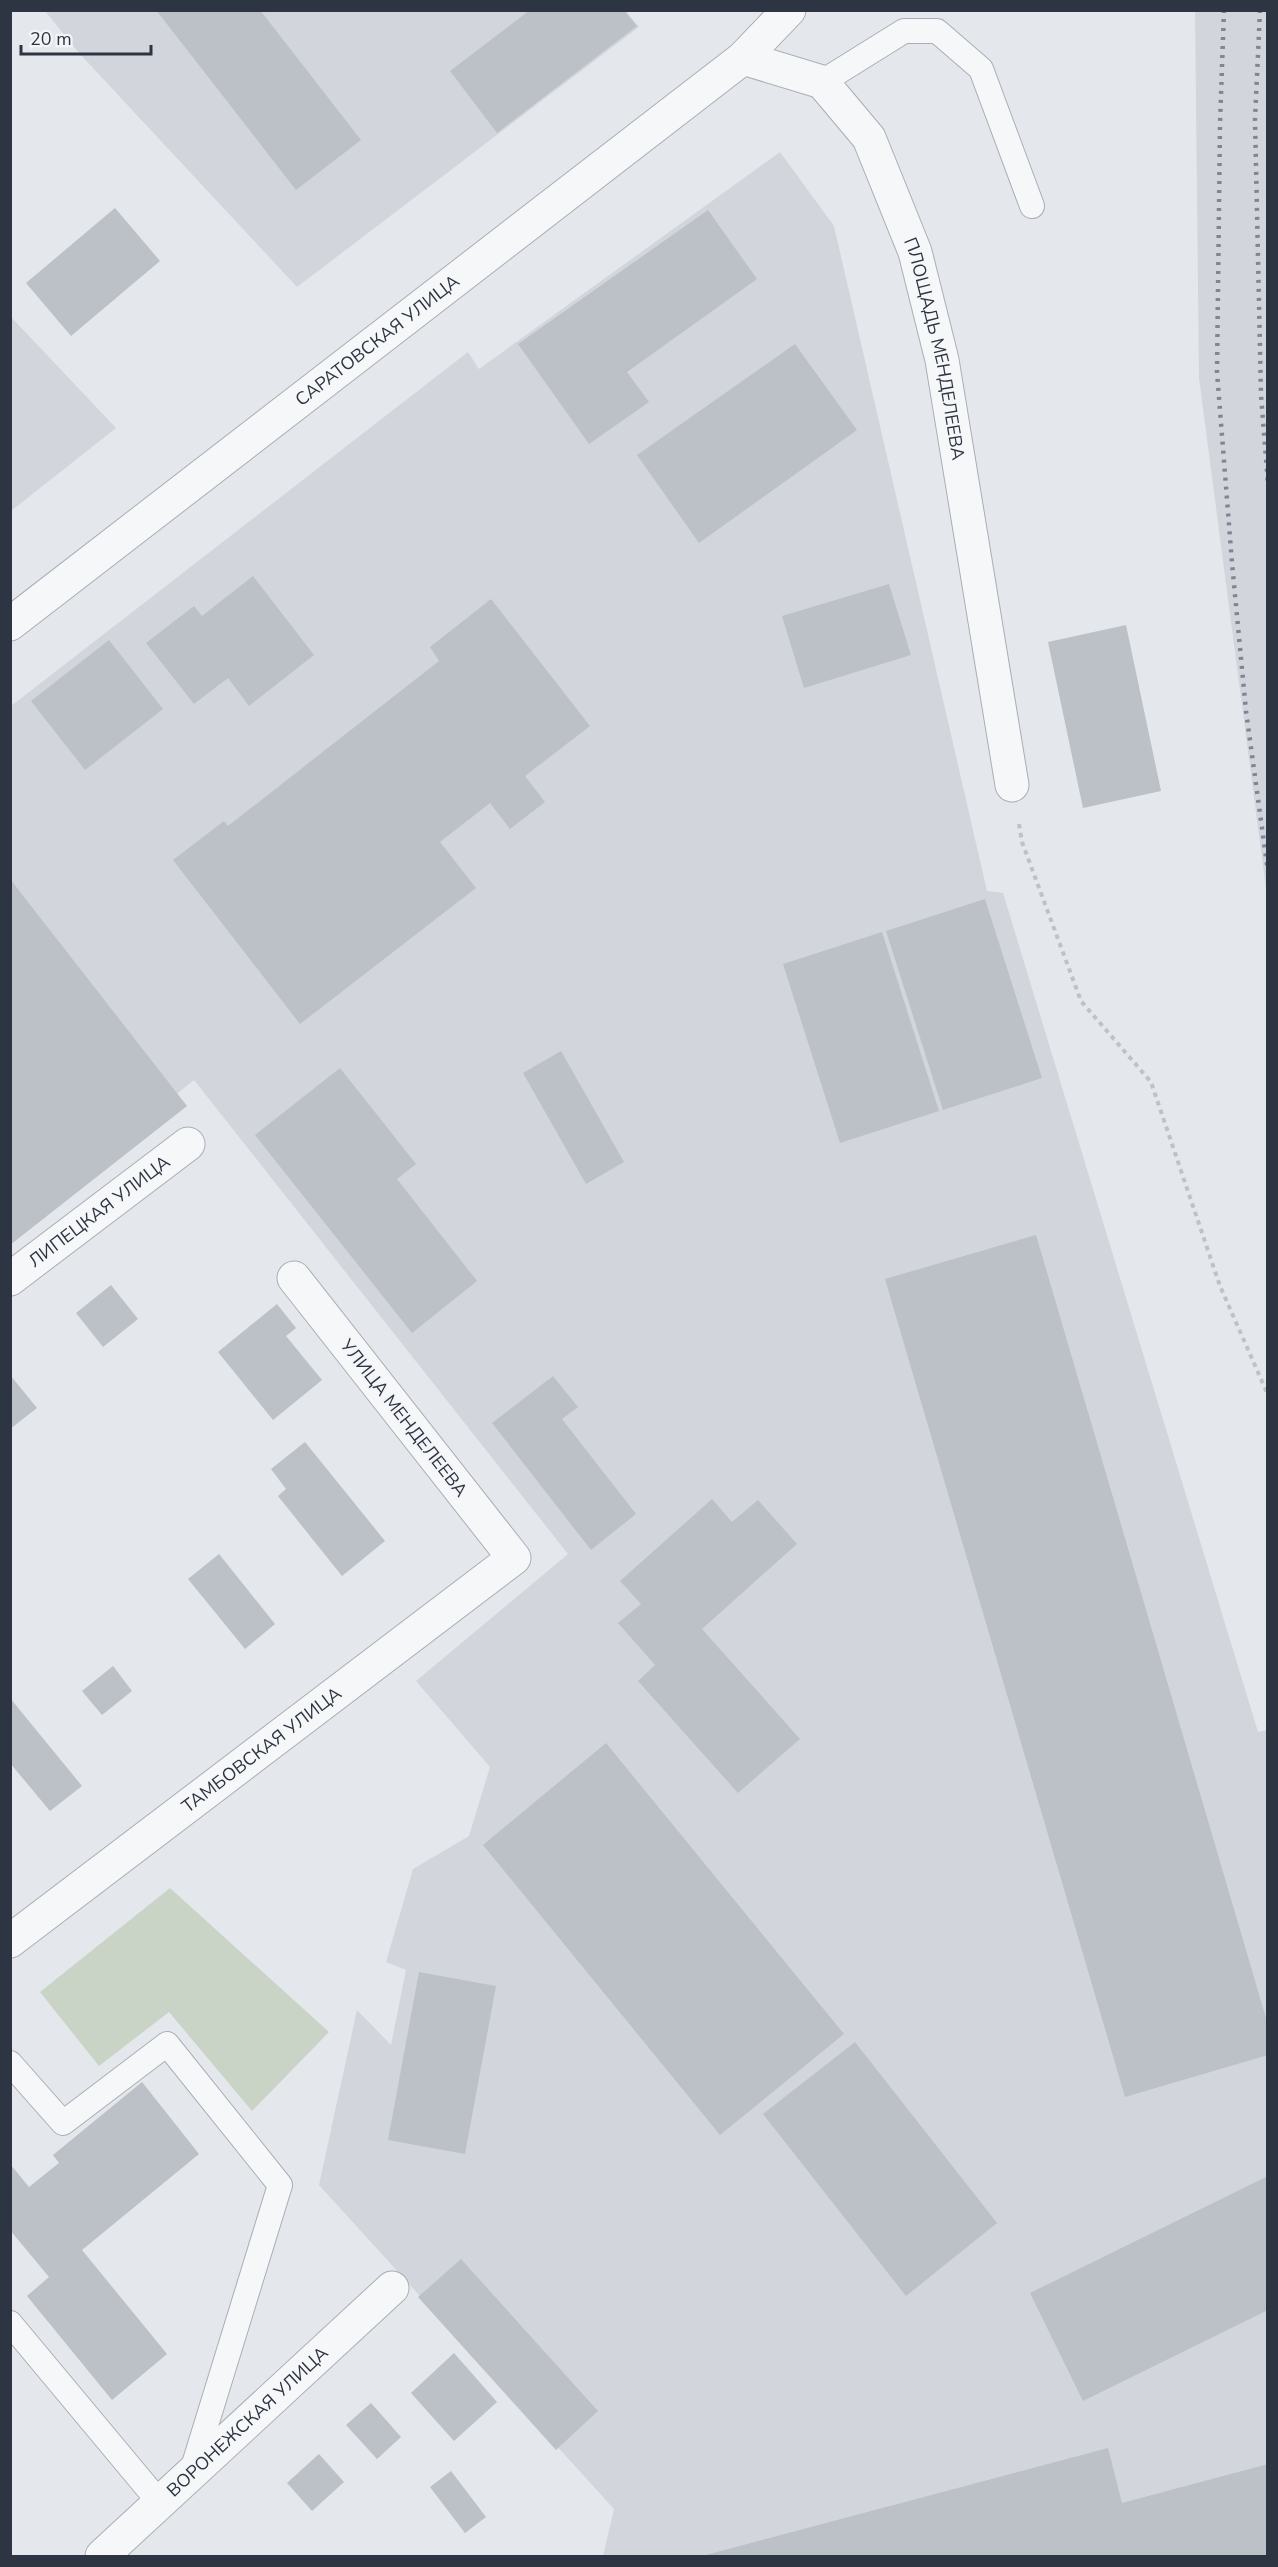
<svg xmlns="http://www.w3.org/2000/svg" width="1278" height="2567" viewBox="0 0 1278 2567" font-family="'Nunito Sans',sans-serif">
	<rect width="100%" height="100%" fill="#e4e7eb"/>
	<g fill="#d2d6dc">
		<path d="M 630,10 L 627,13 L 639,27 L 297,287 L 79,53 L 45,11 Z"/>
		<path d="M 1195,11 L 1267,11 L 1267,896 L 1199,378 Z"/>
		<path d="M 780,152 L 834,226 L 987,891 L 1003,893 L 1258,1732 L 1267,1730 L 1267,2556 L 603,2556 L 614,2509 L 319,2185 L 357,2010 L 391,2045 L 406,1970 L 386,1962 L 413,1869 L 469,1836 L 490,1767 L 416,1681 L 568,1554 L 194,1080 L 11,1227 L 11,706 L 468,352 L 479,369 Z"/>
		<path d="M 11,317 L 116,428 L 11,511 Z"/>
	</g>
	<path fill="#c9d4c6" d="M 170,1888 L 329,2032 L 252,2111 L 169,2012 L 99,2066 L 40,1992 Z"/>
	<g fill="#bcc0c7">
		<path d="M 156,10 L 260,10 L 361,140 L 296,190 Z"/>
		<path d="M 530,10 L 624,10 L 637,26 L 497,133 L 450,71 Z"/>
		<path d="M 115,208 L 160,261 L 71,336 L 26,283 Z"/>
		<path d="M 708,210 L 757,279 L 627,372 L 649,402 L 589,444 L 518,344 Z"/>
		<path d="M 795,344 L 857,430 L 699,543 L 637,455 Z"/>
		<path d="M 253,576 L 314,655 L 249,706 L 228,678 L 194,704 L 146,643 L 194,606 L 202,616 Z"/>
		<path d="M 889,584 L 911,655 L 804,688 L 782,616 Z"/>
		<path d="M 491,599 L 590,726 L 525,776 L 545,802 L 510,829 L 490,803 L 440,842 L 476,888 L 300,1024 L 173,860 L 224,821 L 228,826 L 439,661 L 430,647 Z"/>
		<path d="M 1126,625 L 1161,791 L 1083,808 L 1048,642 Z"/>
		<path d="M 109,640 L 163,709 L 85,770 L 31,701 Z"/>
		<path d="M 10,879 L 187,1106 L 10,1245 Z"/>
		<path d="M 985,899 L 1042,1078 L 943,1110 L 886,931 Z"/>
		<path d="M 882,932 L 939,1111 L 840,1143 L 783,964 Z"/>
		<path d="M 561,1051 L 624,1162 L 586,1184 L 523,1073 Z"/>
		<path d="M 340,1068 L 416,1164 L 397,1179 L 477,1281 L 412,1333 L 255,1135 Z"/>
		<path d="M 1036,1235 L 1268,2025 L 1268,2055 L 1125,2097 L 885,1279 Z"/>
		<path d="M 111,1285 L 138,1319 L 103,1347 L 76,1313 Z"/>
		<path d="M 277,1304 L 296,1328 L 286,1336 L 322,1380 L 273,1420 L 218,1352 Z"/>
		<path d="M 10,1375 L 37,1408 L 10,1429 Z"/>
		<path d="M 553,1376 L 578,1407 L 562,1419 L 636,1514 L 591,1550 L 492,1423 Z"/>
		<path d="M 305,1442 L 385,1541 L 342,1576 L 278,1496 L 286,1489 L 271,1469 Z"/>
		<path d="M 712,1499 L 732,1522 L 758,1500 L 797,1544 L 702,1629 L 800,1739 L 738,1793 L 638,1681 L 655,1665 L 618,1623 L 641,1604 L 620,1581 Z"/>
		<path d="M 219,1554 L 275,1624 L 245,1649 L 188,1579 Z"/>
		<path d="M 113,1666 L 132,1691 L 102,1715 L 82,1691 Z"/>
		<path d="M 10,1698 L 82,1786 L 50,1811 L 10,1763 Z"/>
		<path d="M 606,1743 L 844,2034 L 720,2135 L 483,1845 Z"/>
		<path d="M 419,1972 L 496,1986 L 465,2154 L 388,2140 Z"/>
		<path d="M 855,2042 L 997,2223 L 906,2296 L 763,2114 Z"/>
		<path d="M 142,2082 L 199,2154 L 82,2250 L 167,2354 L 112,2400 L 27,2296 L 49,2277 L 10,2230 L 10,2164 L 29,2187 L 59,2163 L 53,2155 Z"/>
		<path d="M 1268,2176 L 1268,2310 L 1083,2401 L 1030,2293 Z"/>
		<path d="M 461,2259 L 598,2411 L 556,2450 L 418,2297 Z"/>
		<path d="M 454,2353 L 497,2402 L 454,2441 L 411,2393 Z"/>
		<path d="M 371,2403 L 401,2437 L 377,2459 L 346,2425 Z"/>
		<path d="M 1108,2448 L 1122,2503 L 1268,2464 L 1268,2556 L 702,2556 Z"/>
		<path d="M 319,2454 L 344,2482 L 312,2511 L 287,2483 Z"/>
		<path d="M 451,2471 L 486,2517 L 465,2533 L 430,2487 Z"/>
	</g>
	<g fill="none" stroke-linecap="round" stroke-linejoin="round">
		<g stroke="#a9aeb5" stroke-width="26">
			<g id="service">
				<path d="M 822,82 L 904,31 L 937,31 L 981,69 L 1032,206"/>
				<path d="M 10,2063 L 63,2123 L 167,2044 L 280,2185 L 191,2474"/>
				<path d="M 10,2323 L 160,2503"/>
			</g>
		</g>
		<g stroke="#a9aeb5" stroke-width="35">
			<g id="minor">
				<path id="s1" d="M 789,10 L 743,58 L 822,82 L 869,138 L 915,252 L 942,360 L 1012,785"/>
				<path id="s2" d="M 10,624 L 743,58"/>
				<path id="s3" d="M 10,1279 L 188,1144"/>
				<path id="s4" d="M 10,1941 L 514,1558 L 294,1278"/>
				<path id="s5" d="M 102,2556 L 392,2288"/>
			</g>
		</g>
		<path stroke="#bec1c6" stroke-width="4" stroke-dasharray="4.5 4.5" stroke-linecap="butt" d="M 1019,824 L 1022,842 L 1081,1001 L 1151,1082 L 1220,1286 L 1268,1395"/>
		<use href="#service" stroke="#f6f7f9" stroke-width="24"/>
		<use href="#minor" stroke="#f6f7f9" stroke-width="33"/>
		<g stroke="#7f8693" stroke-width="4.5" stroke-dasharray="3 6" stroke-linecap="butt">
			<path d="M 1224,10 L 1220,124 L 1217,372 L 1232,563 L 1246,711 L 1268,872"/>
			<path d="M 1260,10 L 1255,120 L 1261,395 L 1268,484"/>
		</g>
	</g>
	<g text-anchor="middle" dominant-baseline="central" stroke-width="4.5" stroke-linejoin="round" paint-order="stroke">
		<g font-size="18" fill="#2d3542" stroke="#f4f5f8">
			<text stroke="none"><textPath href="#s2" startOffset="464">САРАТОВСКАЯ УЛИЦА</textPath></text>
			<text stroke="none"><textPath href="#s1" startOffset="444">ПЛОЩАДЬ МЕНДЕЛЕЕВА</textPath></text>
			<text stroke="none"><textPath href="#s3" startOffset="112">ЛИПЕЦКАЯ УЛИЦА</textPath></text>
			<text transform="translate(404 1418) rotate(52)">УЛИЦА МЕНДЕЛЕЕВА</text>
			<text stroke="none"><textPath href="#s4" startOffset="316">ТАМБОВСКАЯ УЛИЦА</textPath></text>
			<text stroke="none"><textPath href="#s5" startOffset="198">ВОРОНЕЖСКАЯ УЛИЦА</textPath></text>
		</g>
	</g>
	<rect width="1278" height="2567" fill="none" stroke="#2d3542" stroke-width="24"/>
	<path d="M21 45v9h130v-9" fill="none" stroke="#2d3542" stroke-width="3"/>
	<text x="30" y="45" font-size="18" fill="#2d3542" stroke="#f4f5f8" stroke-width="4.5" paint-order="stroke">20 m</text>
</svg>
